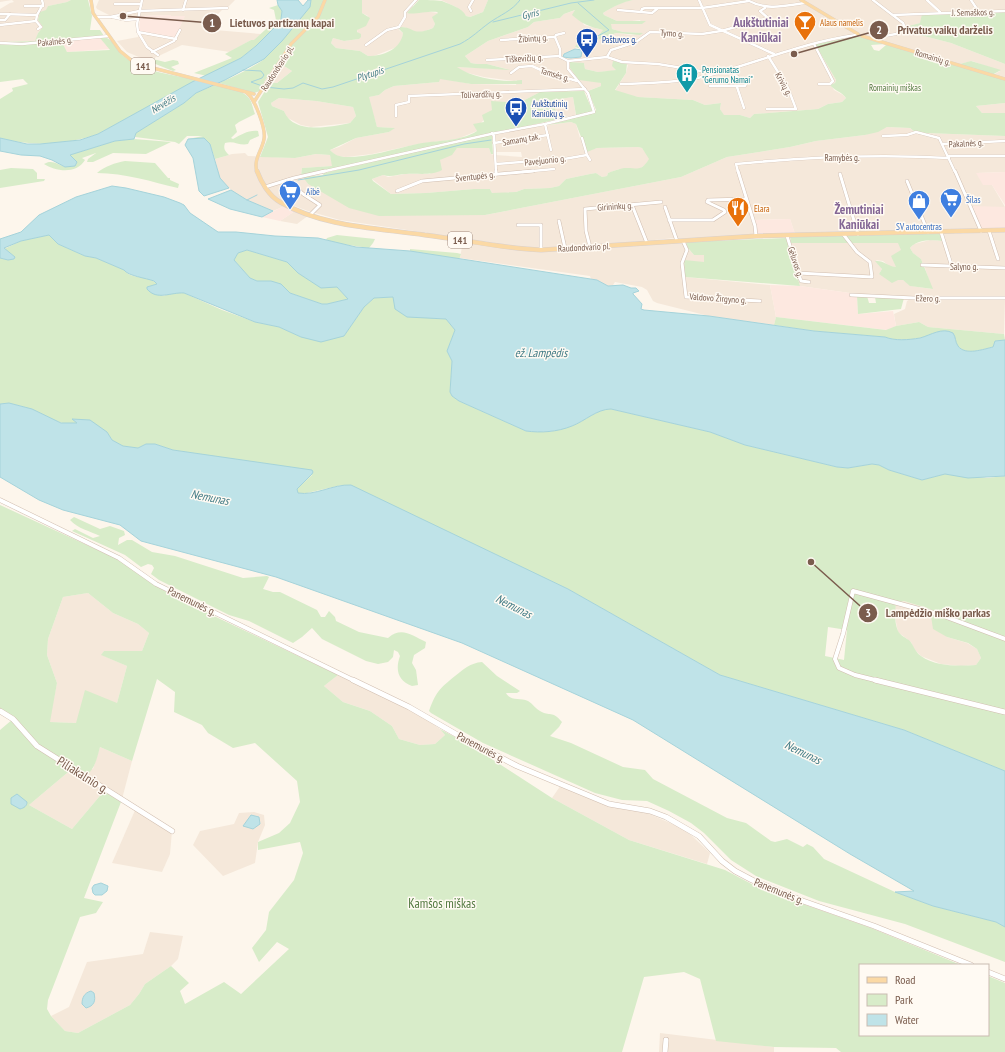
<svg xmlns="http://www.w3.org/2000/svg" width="1005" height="1052" viewBox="0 0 1005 1052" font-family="'PT Sans Narrow',sans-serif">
	<rect width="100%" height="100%" fill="#fdf6ec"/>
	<g fill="#f5e8da">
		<path d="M 0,0 L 71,0 L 67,2 L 48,6 L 43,27 L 38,33 L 36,41 L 4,42 L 0,42 L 0,9 L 10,3 L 14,2 L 12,0 L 0,2 Z"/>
		<path d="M 99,0 L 235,0 L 226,9 L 223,9 L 203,29 L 261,34 L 254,41 L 251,40 L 230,52 L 182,45 L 148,61 L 127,52 L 117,41 L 138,37 L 138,34 L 178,30 L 183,20 L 171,16 L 171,15 L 140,16 L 140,19 L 127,20 L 131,13 L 113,17 L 97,9 L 96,7 Z"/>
		<path d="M 362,0 L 419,0 L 412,5 L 418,13 L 424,11 L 438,13 L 433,17 L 435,24 L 433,28 L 420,33 L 415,32 L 404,27 L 399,27 L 399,30 L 403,33 L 402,41 L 397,47 L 374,56 L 368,56 L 360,51 L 336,48 L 331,43 L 333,38 L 344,41 L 359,39 L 357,30 L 362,26 L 368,16 L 362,13 Z"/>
		<path d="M 441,0 L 488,0 L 483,12 L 470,17 L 466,16 L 456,7 Z"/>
		<path d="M 633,0 L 1005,0 L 1005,11 L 920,23 L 898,29 L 951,43 L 1005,64 L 1005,80 L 991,76 L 1000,71 L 972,61 L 956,65 L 868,37 L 815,44 L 836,80 L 835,83 L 831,85 L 834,90 L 843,95 L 846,98 L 842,102 L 828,104 L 818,109 L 754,114 L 750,118 L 740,115 L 724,116 L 720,109 L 721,103 L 705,105 L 693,100 L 638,97 L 619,93 L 615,91 L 626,73 L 628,65 L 616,68 L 616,70 L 612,71 L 598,72 L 585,69 L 584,63 L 575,63 L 593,81 L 602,83 L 601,86 L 585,92 L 540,92 L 519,103 L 511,102 L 492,110 L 476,129 L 477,131 L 457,139 L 418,144 L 372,154 L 346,157 L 336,156 L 330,150 L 339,147 L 356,138 L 389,132 L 394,128 L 377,127 L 368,97 L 379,95 L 385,90 L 394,86 L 439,82 L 439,78 L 471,84 L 516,85 L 517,80 L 514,81 L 484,77 L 464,72 L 456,67 L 507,69 L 487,64 L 477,64 L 471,63 L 465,56 L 488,41 L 528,27 L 534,22 L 560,18 L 564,14 L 576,10 L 584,25 L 603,30 L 601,36 L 585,43 L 577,44 L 575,49 L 564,54 L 563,57 L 567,58 L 581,57 L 581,49 L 595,42 L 594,41 L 616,33 L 631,35 L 642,33 L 623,32 L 612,29 L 611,27 L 611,24 L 642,24 L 640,20 L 632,21 L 617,21 L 604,15 L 603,13 L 613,7 L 623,2 Z"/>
		<path d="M 275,65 L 284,66 L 292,71 L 277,83 L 264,82 Z"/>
		<path d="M 573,97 L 576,116 L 558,117 L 555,109 L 548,103 L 553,100 Z"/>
		<path d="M 279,98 L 316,101 L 353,107 L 356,116 L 350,123 L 311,127 L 301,125 L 286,117 L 284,111 L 272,106 L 271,103 Z"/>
		<path d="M 1005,103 L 1005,113 L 982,113 L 976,106 Z"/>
		<path d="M 571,122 L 576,124 L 580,138 L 591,150 L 597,148 L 638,147 L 642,148 L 650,159 L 644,166 L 639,169 L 619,169 L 608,173 L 607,176 L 602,177 L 596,173 L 590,174 L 566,179 L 559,186 L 550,188 L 524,189 L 516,192 L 496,194 L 492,193 L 490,189 L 474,189 L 426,193 L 391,194 L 372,179 L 383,175 L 388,177 L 405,174 L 430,174 L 440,160 L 457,148 L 489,148 L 491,154 L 495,155 L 522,157 L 521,152 L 496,152 L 494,149 L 492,133 Z"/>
		<path d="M 887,127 L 910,128 L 915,132 L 926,133 L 1005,136 L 1005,172 L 977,173 L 992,185 L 1005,207 L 973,207 L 981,230 L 795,234 L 790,219 L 751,220 L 755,230 L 754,235 L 678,239 L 676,236 L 674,236 L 674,238 L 645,241 L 551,248 L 522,247 L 340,220 L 308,211 L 289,204 L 273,211 L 247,200 L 234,193 L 220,178 L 215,159 L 232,154 L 245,153 L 248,156 L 295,158 L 316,154 L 330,155 L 333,166 L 302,168 L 301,176 L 305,178 L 308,184 L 434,214 L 485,215 L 681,177 L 727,157 L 790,147 L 816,141 L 865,135 Z"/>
		<path d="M 295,211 L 309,215 L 297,224 L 280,221 Z"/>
		<path d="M 1005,232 L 1005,267 L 954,265 L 943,234 Z"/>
		<path d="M 930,240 L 943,241 L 950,266 L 923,264 L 921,259 L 913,253 L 910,248 L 914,244 Z"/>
		<path d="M 463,241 L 521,250 L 687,242 L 688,248 L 694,255 L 704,255 L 704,262 L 685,277 L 770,285 L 776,317 L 774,325 L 709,316 L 657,303 L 653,301 L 647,290 L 642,287 L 615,282 L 613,285 L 608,286 L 597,280 L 591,279 L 590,276 L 460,258 Z"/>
		<path d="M 788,243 L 899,243 L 902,250 L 896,267 L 889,266 L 883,261 L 876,260 L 882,269 L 879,274 L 903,280 L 911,286 L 932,289 L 924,265 L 1005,269 L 1005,296 L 912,297 L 857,294 L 800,286 Z"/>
		<path d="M 912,298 L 1005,299 L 1004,334 L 928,327 L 919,322 L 896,326 L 894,314 L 905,309 L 907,301 Z"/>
		<path d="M 88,593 L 113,613 L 138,624 L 149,633 L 142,651 L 104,651 L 102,655 L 127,666 L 117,703 L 76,723 L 49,722 L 57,683 L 47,655 L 48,639 L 63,597 Z"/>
		<path d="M 904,601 L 930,609 L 931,616 L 947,637 L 967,643 L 977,649 L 981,658 L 976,665 L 961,666 L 941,664 L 921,656 L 914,649 L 911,642 L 898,632 L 894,612 L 896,603 Z"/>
		<path d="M 338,675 L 420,715 L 440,729 L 445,735 L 435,744 L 420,745 L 399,739 L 392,726 L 370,711 L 343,702 L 324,686 Z"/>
		<path d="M 100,747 L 132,761 L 122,799 L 104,791 L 72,829 L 29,805 L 73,768 L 93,769 Z"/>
		<path d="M 561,785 L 605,805 L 622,809 L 645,812 L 679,827 L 691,835 L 710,853 L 707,864 L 629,840 L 552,798 Z"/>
		<path d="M 136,808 L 172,831 L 170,854 L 162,872 L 112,863 Z"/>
		<path d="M 254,812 L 264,815 L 265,825 L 258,842 L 255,863 L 223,876 L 193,845 L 200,831 L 234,824 L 239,813 Z"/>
		<path d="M 150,932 L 183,936 L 178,959 L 171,966 L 145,984 L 139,994 L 130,1005 L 78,1033 L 65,1031 L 51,1016 L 69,1007 L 87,962 L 143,954 Z"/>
		<path d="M 660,1033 L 774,1047 L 774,1052 L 659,1052 Z"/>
	</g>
	<g fill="#fde8e0">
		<path d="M 171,15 L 171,16 L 185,16 L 175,38 L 139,31 L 140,16 Z"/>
		<path d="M 99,37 L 111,49 L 67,52 L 60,40 Z"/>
		<path d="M 1005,172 L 1005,205 L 992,185 L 983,185 L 976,173 Z"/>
		<path d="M 284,206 L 295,211 L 280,221 L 262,217 Z"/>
		<path d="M 973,206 L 1005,207 L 1005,229 L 981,230 Z"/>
		<path d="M 790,219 L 795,234 L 756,235 L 753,220 Z"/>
		<path d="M 770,285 L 800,286 L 857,294 L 858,314 L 893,311 L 896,326 L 887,330 L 776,317 Z"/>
	</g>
	<g fill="#d8ecc9" fill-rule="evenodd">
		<path d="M 71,0 L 88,0 L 92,16 L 90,30 L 100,30 L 104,36 L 61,40 L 67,52 L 110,50 L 100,38 L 107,38 C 115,42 118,53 126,58 C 145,72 174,75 197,80 L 98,134 C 65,145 33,147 0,138 L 0,99 L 13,91 L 12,88 L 28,84 L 23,79 L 0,82 L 0,42 L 35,41 L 38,33 L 43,27 L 38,20 L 40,12 L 46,10 L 48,6 L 67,2 Z"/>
		<path d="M 311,0 L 362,0 L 362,13 L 370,18 L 366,26 L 357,30 L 357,32 L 361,34 L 361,37 L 359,39 L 344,41 L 333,38 L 331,43 L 336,48 L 360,51 L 368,56 C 384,56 401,49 403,33 L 399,29 L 399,27 C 415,26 411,37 433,28 L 435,24 L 432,17 L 438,13 L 437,12 C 428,11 413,15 407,13 L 419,0 C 425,0 436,0 442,1 C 449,4 463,8 466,16 L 470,17 L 483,12 L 488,0 L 633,0 C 622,2 613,7 603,13 L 604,15 L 617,21 L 646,21 L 642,24 L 611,24 L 612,29 L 623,32 L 643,33 L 640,35 L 616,33 L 595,41 L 596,41 L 581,49 L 575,47 L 577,44 L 585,43 L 600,36 L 599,35 L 603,30 C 590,27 582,24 572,15 L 575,10 L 564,14 L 560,18 L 534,22 L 528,27 L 488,41 L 465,56 L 471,63 L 477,64 L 487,64 L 510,70 L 457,67 C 471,77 495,81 512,81 C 516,81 518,80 522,80 L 522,84 L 471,84 L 440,79 L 439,82 L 394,86 L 385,90 L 379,95 L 369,97 L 377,127 L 395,128 L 389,132 L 356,138 L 330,150 C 335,155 339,157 347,157 C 370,157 394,149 417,144 C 436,140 460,142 477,131 L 473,124 L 484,122 L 482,115 L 492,110 L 491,101 L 519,103 L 540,92 L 584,91 L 593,112 L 576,115 L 573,97 L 553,100 L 549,103 L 557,106 L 555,109 L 558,116 L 568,117 L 301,176 L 302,168 L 332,166 L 330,155 L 316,154 L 295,158 L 260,157 L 268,137 L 258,102 L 265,91 L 260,91 L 254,93 L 219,83 C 234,77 250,69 263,60 C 272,52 311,10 311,0 ZM 275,65 L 284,66 L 292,71 L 277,83 L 264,82 ZM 279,98 L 316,101 L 353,107 L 356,116 L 350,123 C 331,127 293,135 284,111 L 272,106 L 271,103 Z"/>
		<path d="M 278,5 L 282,11 L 281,19 L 275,27 L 256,46 L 241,58 L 207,76 L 194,73 L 232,58 L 225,54 L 251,40 L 254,40 L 276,20 L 274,10 L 269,8 Z"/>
		<path d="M 1005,11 L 1005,64 L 951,43 L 897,29 L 920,23 L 922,14 Z"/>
		<path d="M 854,37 L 868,37 L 885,44 L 871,45 L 874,50 L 879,51 L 886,45 L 891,45 L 956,65 L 971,61 L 1001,70 L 992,75 L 1005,80 L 1005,103 L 976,106 L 982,113 L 1005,113 L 1005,136 L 926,133 L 915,132 L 910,128 L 887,127 L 878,132 L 865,135 L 816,141 L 790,147 L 727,157 L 681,177 L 485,215 L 379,216 L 349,208 L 308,184 L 303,177 L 323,175 L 324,173 L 492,134 L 493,154 L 491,154 L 489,148 L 457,148 L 452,155 L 440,160 L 442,170 C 431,176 418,173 406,174 C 398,174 391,178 383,175 L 372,179 L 373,181 L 391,194 L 426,193 L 474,189 L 490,189 L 492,193 L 516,192 L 524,189 L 550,188 L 559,186 L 566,179 L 590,174 L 596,173 L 602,177 L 607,176 L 608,173 C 613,171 618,169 624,168 C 638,167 640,173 649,159 L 642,148 L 638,147 L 597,148 L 587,152 L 576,124 L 571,122 L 548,125 L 593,113 L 596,110 L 588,91 L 601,86 L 601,83 L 579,80 L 570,68 L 570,62 L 584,63 L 585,69 L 598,72 L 616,70 L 612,66 L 613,61 L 627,63 L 626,73 L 615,90 L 638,97 L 693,100 L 705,105 L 721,103 L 720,109 L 724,115 L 740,115 L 750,118 L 754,114 L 818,109 L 828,104 L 842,102 L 846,98 C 842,92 835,91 830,85 L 835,83 L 836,80 L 815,44 Z"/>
		<path d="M 153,59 L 165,62 L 173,60 L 178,61 L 179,64 L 171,67 L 176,70 L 173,71 L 148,61 Z"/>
		<path d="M 215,85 C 226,87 242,89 249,98 C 252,102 253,109 255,114 L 239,122 L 235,125 L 237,132 L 231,138 L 233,139 C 241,135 248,130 258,131 L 259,136 L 250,140 L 248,144 C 239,146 234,140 225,143 C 223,149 225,151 229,155 L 215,159 L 210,144 L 204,138 L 188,139 L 203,136 L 187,136 L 179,144 L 175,142 L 135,137 L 136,133 L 184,103 L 196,93 Z"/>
		<path d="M 134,139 L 171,142 L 146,154 L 113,153 L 93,162 L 87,162 L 88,159 L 96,153 L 82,158 L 85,160 C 76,175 55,171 44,164 C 51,159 58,164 65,167 L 73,158 L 69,156 L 70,155 L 115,141 Z"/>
		<path d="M 125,161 L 155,163 L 168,178 L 170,178 L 170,180 L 179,184 L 178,188 C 152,182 125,173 97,173 C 105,166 115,163 125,161 Z"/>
		<path d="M 11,168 L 33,169 L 37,173 L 37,179 L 45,179 L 44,181 L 0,188 L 0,170 Z"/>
		<path d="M 939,233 L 943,241 C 932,240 918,239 910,248 L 913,253 L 921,259 L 933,289 L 910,286 L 903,280 L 898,280 L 892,283 L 879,274 L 882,269 L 875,261 C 884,260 887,266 896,267 L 891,256 L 901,250 L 898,243 L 791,243 L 790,237 Z"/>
		<path d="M 49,235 L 58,244 L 85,256 L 96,258 L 124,270 C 131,280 149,275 157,284 L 147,287 L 163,296 L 172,293 L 184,293 L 222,310 L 255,322 L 279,327 L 301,337 L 344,336 L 364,307 L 374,298 L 393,297 L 435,319 L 446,319 L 455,330 L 447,351 L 452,361 L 450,392 L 452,396 L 459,401 L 526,431 L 535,432 L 549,432 L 572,426 L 602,410 L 611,409 L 710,432 L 745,445 L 837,467 L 848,468 L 872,464 L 879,465 L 889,470 L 922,480 L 945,474 L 987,478 L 1005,476 L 1005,771 L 904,730 L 720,675 L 568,589 L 342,485 L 307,493 L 298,493 L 297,489 L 312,475 L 173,450 L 155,444 L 146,444 L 138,448 L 122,446 L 112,440 L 107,432 L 73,419 L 77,423 C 63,428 46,415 33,410 C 23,406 11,403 0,404 L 0,258 L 8,260 L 14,259 L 15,257 L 4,249 L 21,241 ZM 904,601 L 930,609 L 933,629 L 947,637 L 968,643 L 977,649 L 981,658 L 976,665 C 959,666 936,667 921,656 C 915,652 914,646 910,641 C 906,638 900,635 898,631 C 894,622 895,611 896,603 ZM 828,627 L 847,630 L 844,660 L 825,656 Z"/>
		<path d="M 337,235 L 375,239 L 373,243 L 369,248 L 342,244 L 326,240 L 327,238 Z"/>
		<path d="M 785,238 L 787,239 L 800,286 L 685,277 L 684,260 L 704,262 L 704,255 L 694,255 L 688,248 L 686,242 Z"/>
		<path d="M 410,249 L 457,253 L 461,254 L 459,260 L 410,251 Z"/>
		<path d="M 247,250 L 287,262 L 298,273 L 321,287 L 337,287 L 348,299 L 327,304 L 322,304 L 290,293 L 286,289 L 264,281 L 257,281 L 250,278 L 234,260 L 238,253 Z"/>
		<path d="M 857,296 L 867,296 L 869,303 L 876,303 L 875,297 L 904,298 L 901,309 L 858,314 Z"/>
		<path d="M 776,317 L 886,330 L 896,326 L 919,322 L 928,327 L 1004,334 L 1005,340 L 995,341 L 993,347 C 984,349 965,356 958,346 C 955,342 956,338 953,333 C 940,329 932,335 919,338 C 908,340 895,341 885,337 L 814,331 L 774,325 Z"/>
		<path d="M 0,505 L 115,558 L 174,597 L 338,675 L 324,686 L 343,702 L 370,711 L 392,726 L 399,739 L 420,745 L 435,744 L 445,735 L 440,729 L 470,745 L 552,798 L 629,840 L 725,870 L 763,890 L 871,928 L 961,965 L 860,965 L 860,1035 L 988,1035 L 988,976 L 1005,983 L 1005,1052 L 841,1052 L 836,1048 L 774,1047 L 716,1041 L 700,979 L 684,972 L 644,977 L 622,1052 L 0,1052 L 0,730 L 13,719 L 0,711 ZM 88,593 L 113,613 L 138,624 L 149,633 L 142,651 L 104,651 L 101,655 L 127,666 L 117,703 L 85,690 L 76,723 L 50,722 L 57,683 L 47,655 L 48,639 L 63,597 ZM 157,679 L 175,692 L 174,712 L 202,725 L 208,733 L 233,748 L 255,743 L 297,781 L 300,802 L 290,823 L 279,833 L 258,842 L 258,850 L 300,842 L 303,853 L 294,880 L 269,912 L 266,930 L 252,948 L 259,962 L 277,942 L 289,949 L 241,994 L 224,982 L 185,1004 L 180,991 L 189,983 L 171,966 L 145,984 L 139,994 L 130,1005 L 78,1033 L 65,1031 L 51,1016 L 47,1009 L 48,1000 L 80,917 L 96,913 L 103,902 L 84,898 L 121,802 L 104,791 L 72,829 L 29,805 L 73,768 L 86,776 C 95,769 97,758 100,747 L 132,761 Z"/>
		<path d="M 74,517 L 100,529 L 110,526 L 124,531 L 125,535 L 119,538 L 118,545 L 127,540 L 132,540 L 152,552 L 175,556 L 243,578 L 267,576 L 269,577 L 263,589 L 273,592 L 280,592 L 317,610 L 321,617 L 325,617 L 329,611 L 335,617 L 336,621 L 359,632 L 388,638 C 402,626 412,636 426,642 L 425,648 L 414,655 L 412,663 L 416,670 L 418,685 L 412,686 C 398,681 395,670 400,656 L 398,652 L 394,650 L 393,657 L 388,662 L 378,664 L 366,661 L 322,639 L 312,628 L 302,637 L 293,643 L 249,621 L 229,615 L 159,580 L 151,574 L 154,568 L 152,565 L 148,564 L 141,567 L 125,555 L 72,531 L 75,529 L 93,538 L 100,536 C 90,531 78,529 70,520 Z"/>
		<path d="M 482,662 L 497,676 L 520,691 L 517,693 L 506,693 C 511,702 520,697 528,701 C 533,704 536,709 540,711 C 550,717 552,710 562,722 L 559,727 L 550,736 L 571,743 L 623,767 L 645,770 L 653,779 L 727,818 L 746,823 L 771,841 L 775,842 L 787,839 L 803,847 L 807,844 L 813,847 L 824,859 L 895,892 L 933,906 L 996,922 L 1005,927 L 1005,962 L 905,924 L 819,901 L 756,876 L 731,860 L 704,833 L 691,823 L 669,811 L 647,801 L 622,800 L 595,793 L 483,743 L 431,713 L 429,711 C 436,692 439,689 455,676 C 464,669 470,663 482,662 Z"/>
	</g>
	<g fill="#bfe3e8" stroke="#a5d3da" fill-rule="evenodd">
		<path d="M 277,0 L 298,0 L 303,6 L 308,0 L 311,0 L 310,7 L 282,41 L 264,59 L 225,80 L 196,93 L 184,103 L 136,133 L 134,139 L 115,141 L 70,155 L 77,162 L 75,166 L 65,167 L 52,160 L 40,156 L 21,155 L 0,151 L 0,138 L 27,144 L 40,144 L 80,140 L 98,134 L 192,82 L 241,58 L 256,46 L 275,27 L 281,19 L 282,11 L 278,5 Z"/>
		<path d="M 575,49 L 582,50 L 581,57 L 571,58 L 563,57 L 564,54 Z"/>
		<path d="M 204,138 L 210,144 L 220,178 L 229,188 L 204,196 L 199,191 L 193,158 L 185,145 L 188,139 Z"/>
		<path d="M 112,186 L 126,188 L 164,197 L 180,203 L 184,205 L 190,213 L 218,232 L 236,232 L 275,236 L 318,238 L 356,247 L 410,251 L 597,280 L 608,286 L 623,285 L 631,288 L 636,288 L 639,291 L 633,293 L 633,294 L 642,304 L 641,309 L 644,310 L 709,316 L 814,331 L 885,337 C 895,341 908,340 920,338 C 931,335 942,327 953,333 C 956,337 955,342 958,346 C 965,356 984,349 993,347 L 995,341 L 1005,340 L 1005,476 L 968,478 L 945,474 L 922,480 L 889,470 L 879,465 L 872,464 L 848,468 L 837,467 L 745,445 L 710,432 L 611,409 C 597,409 585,421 572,426 C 557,432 541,433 526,431 L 459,401 L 452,396 L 450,392 L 452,361 L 447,351 L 455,330 L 446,319 L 407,317 L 395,309 L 393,297 L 374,298 L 364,307 L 344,336 L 321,342 L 301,337 L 279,327 L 255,322 L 184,293 C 171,292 157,301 147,289 L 147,287 L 157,284 L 154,281 C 146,278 128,276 124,270 L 96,258 L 85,256 L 58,244 L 49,235 L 21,241 L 4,248 L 15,257 L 14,259 L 8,260 L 0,258 L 0,239 L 21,232 L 39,215 L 76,197 ZM 247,250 L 287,262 L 298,273 L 321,288 L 337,287 L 348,299 L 327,304 L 322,304 L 290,293 L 281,284 L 271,281 L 257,281 L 250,278 L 234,260 L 238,253 Z"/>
		<path d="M 231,190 L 247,200 L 273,211 L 262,217 L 230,209 L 208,199 Z"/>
		<path d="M 9,403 L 32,409 L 61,423 L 77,423 L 72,419 L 90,420 L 107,432 L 112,440 L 123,446 L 138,448 L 146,444 L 155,444 L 173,450 L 312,470 L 313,472 L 312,474 L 297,489 L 298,493 C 315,496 333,484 351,485 L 568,589 L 720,675 L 904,730 L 1005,771 L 1005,927 L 996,922 L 933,906 L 895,892 L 914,891 L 850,854 L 633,720 L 462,643 L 276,577 L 141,541 L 120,525 L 63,510 L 39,500 L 0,477 L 0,404 Z"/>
		<path d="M 17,794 L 27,802 C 27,806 24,808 20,809 L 11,804 L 11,798 Z"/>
		<path d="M 251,815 L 259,817 L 260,824 L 253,829 L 243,826 Z"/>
		<path d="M 101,883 L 108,886 L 107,891 L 102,895 L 95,895 L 93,893 L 92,888 L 94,885 Z"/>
		<path d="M 91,991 L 94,993 C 96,1001 94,1006 86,1008 L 82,1004 C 82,998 84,993 91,991 Z"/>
	</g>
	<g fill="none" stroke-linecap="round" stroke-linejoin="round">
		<g stroke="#a5d3da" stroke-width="1">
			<path d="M 578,3 L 609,30 L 594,38"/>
			<path d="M 493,22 L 571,3 L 594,0"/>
			<path d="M 243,70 L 261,71 L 264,75 L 262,78 L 251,82 L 265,87 L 284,89 L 293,88 L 303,83 L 322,89 L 333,87 L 460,44 C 473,37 478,31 489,23 C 500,15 512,11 520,0"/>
			<path d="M 298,180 L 359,170 L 464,144 L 491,140"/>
			<path d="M 247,200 L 257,195"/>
		</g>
		<g stroke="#d1beb0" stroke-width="3">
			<g id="minor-far3">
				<path d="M 142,0 L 137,24 L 138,32 L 176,39"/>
				<path d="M 699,0 L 710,25 L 774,54"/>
				<path d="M 747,0 C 767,11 784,6 805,3"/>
				<path d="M 873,0 L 903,23 L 905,28 L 896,34 L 873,38"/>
				<path d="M 927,0 L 940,12"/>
				<path d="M 971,0 L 979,12"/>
				<path d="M 115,4 L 141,4"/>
				<path d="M 25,6 L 43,6"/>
				<path d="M 702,8 L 749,1"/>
				<path d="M 657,9 L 652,13 L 641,12 L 642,9 L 645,8 L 702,8"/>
				<path d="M 183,10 L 186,0"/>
				<path d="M 618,10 L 641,12"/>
				<path d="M 471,11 L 469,7 L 473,0"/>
				<path d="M 0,14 L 37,15"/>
				<path d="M 893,15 L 1005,11"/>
				<path d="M 96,17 L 110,17 L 139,11 L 227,8"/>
				<path d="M 112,17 L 126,20 L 138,19"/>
				<path d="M 0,20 L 5,20 L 10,14"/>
				<path d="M 0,25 L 36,21"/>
				<path d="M 38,29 L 41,27 L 36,21 L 37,15 L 43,4 L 42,0"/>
				<path d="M 138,32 L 147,47 L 158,55"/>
				<path d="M 555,37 L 560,49 L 560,57 L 568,61 L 607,57 L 622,62 L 658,64 L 713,73"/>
				<path d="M 501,40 L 555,37 L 556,35 L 564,33"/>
				<path d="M 0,43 L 22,44 L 109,36"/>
				<path d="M 814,44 L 833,81 L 830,84 L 819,84"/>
				<path d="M 366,45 L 387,30 L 399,27 L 405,17 L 405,12 L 416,0"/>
				<path d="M 152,52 L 174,41 L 180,30"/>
				<path d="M 607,57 L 611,50 L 636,42 L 650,32 L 702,34 L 721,31 L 768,18 L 760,11 L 765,8"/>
				<path d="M 487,60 L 560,56"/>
				<path d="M 511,73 L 519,67 L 532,66 L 543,71 L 577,81"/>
				<path d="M 621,84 C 649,83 678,83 706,76 C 757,63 804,42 856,35"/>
				<path d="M 710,86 L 745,86 L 746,84 L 728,69"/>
				<path d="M 737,87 L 744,108"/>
				<path d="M 767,109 L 796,109 L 788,88 L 768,56"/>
				<path d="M 396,116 L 396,105 L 409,102 L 409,96 L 585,89"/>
				<path d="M 545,124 L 551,150"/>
				<path d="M 492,133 L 494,136 L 496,172"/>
				<path d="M 883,136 L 907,135 L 916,132 L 939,138 L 955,172"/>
				<path d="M 582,138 L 587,155"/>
				<path d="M 494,143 L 548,135"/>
				<path d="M 943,144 L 1005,141"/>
				<path d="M 948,156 L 1005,156"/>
				<path d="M 496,164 L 564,159 L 587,155 L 590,160"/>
				<path d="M 321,172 L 491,134 L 545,124 L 594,112 L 588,93 L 568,69 L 568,61"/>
				<path d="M 522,172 L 554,169"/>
				<path d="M 738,172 L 736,164 C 807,157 878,154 949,158"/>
			</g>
		</g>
		<g stroke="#d1beb0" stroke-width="4">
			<g id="minor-far2">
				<path d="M 496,171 L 496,174"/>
				<path d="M 738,171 L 755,226 L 756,236"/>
				<path d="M 955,171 L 981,231"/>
				<path d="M 840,174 L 858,234"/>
				<path d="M 288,180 L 303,194 L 320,205 L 311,214"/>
				<path d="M 907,181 L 928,232"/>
				<path d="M 265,187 L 294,178 L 325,171"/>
				<path d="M 397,191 L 422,181 L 533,171"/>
				<path d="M 632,205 L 647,243"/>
				<path d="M 665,207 L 677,241"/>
				<path d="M 669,220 L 713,220 L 725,212 L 724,210 L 707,202 L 708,200 L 746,199"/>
				<path d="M 559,221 L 565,248"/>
				<path d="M 518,225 L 541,225 L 541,250"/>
				<path d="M 989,231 L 998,259"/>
				<path d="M 941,232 L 952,267"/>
				<path d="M 787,236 L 801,281 L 809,282"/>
				<path d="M 683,241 L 687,250 L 682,263 L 686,297 L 760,301"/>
				<path d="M 590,247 L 586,231 L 585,209 L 661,202"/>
				<path d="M 922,265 L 1005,268"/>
				<path d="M 798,273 L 872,277 L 870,262 L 857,252 L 843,234"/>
				<path d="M 851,295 L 914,298 L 1005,298"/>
			</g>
		</g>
		<g stroke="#d1beb0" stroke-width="5">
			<g id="minor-far1">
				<path d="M 0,500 L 119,558 L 156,584 L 355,681"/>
				<path d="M 879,681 L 855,675 L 839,668 L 835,659 L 843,634 L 853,591 L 941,615 L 1005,639"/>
			</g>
		</g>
		<g stroke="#d1beb0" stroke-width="6">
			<g id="minor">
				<path d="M 353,680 L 409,707 L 461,737 L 517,766 L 609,804 L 650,811 L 666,817 L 699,836 L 722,861 L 735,871 L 752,880 L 803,901 L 874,926 L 971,965"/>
				<path d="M 875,680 L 1005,712"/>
				<path d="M 0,711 L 13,719 L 37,746 L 172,831"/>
				<path d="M 988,972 L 1005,979"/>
				<path d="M 665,1052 L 666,1040"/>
			</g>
		</g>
		<g stroke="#dad1cd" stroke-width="3.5">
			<g id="major-far1">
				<path d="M 91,0 L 93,13 L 120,51 L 131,60 L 149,67 L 254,94"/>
				<path d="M 801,0 L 858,34"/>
				<path d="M 862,36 L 1005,79"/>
				<path d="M 247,93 C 255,99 266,129 264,139 C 262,151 253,159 257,172"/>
				<path d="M 254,102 L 291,44 L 318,17 L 325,0"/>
			</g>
		</g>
		<g stroke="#dad1cd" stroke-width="5">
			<path id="major" d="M 257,171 C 261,182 269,196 280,202 C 323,227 377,228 425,235 C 459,239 492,246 527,249 L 541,250 L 756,236 L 1005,230"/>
		</g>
		<use href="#minor-far3" stroke="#fff" stroke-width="2.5"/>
		<use href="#minor-far2" stroke="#fff" stroke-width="3"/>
		<use href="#minor-far1" stroke="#fff" stroke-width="4"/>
		<use href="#minor" stroke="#fff" stroke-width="5"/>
		<use href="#major-far1" stroke="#fbd9a5" stroke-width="3"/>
		<use href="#major" stroke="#fbd9a5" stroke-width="4"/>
	</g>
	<defs>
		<g id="bar-pin" transform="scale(1.15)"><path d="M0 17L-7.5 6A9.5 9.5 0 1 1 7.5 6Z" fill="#e8710a" stroke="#fffaf3"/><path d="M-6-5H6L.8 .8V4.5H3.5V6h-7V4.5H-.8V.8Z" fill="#fff"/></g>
		<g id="bus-pin" transform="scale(1.15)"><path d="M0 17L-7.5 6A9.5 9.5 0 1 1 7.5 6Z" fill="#1a4fb4" stroke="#fffaf3"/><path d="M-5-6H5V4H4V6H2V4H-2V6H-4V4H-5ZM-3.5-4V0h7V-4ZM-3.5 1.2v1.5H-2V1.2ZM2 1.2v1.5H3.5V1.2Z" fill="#fff"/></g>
		<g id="building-pin" transform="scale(1.15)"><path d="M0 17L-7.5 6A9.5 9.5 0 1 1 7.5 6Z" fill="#0f9aa8" stroke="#fffaf3"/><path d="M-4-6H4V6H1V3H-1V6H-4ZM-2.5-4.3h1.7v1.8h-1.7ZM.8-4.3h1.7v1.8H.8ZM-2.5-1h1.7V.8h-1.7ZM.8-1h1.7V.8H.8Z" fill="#fff"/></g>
		<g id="supermarket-pin" transform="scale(1.15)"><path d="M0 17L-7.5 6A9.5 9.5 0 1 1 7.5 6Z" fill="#3f7fe0" stroke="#fffaf3"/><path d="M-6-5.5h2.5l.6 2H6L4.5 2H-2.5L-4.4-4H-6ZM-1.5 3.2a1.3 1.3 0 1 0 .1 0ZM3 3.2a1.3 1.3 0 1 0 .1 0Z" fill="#fff"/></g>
		<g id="shop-pin" transform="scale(1.15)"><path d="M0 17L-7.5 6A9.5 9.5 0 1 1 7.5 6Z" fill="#3f7fe0" stroke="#fffaf3"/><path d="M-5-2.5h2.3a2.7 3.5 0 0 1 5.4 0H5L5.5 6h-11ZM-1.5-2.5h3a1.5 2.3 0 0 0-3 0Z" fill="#fff"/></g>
		<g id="restaurant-pin" transform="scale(1.15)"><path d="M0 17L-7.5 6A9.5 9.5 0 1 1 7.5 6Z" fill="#e8710a" stroke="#fffaf3"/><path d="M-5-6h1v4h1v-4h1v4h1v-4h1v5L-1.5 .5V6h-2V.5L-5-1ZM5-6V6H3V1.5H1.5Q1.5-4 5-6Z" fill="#fff"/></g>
	</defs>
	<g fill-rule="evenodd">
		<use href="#bar-pin" x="805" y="22"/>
		<use href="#bus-pin" x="587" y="39"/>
		<use href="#building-pin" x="687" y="74"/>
		<use href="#bus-pin" x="516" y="108"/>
		<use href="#supermarket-pin" x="290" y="191"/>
		<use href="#supermarket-pin" x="951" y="199"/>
		<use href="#shop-pin" x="919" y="201"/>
		<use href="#restaurant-pin" x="738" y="208"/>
	</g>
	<g text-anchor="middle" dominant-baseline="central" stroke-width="3" stroke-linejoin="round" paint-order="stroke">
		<g font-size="9" fill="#7a5c4d" stroke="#fffaf3">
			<text transform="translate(973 12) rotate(-1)">J. Semaškos g.</text>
			<text transform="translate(672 33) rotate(4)">Tymo g.</text>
			<text transform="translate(533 38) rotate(-4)">Žibintų g.</text>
			<text transform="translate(55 41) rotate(-6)">Pakalnės g.</text>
			<text transform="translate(933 57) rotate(17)">Romainių g.</text>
			<text transform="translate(524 58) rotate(-3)">Tiškevičių g.</text>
			<text transform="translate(277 68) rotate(-57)">Raudondvario pl.</text>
			<text transform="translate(555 74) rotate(17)">Tamsės g.</text>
			<text transform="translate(784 84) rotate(61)">Krivių g.</text>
			<text transform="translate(481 94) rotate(-2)">Tolivardžių g.</text>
			<text transform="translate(521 139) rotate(-10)">Samanų tak.</text>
			<text transform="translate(966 143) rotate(-3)">Pakalnės g.</text>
			<text x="842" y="157">Ramybės g.</text>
			<text transform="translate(545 160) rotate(-6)">Pavejuonio g.</text>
			<text transform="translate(475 176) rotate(-6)">Šventupės g.</text>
			<text transform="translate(615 206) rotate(-4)">Girininkų g.</text>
			<text transform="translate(584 247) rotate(-3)">Raudondvario pl.</text>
			<text transform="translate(796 262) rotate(72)">Gėluvos g.</text>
			<text x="964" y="266">Salyno g.</text>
			<text transform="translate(718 298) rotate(4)">Valdovo Žirgyno g.</text>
			<text transform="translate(928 298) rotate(1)">Ežero g.</text>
		</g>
		<g font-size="9" fill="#c56008" stroke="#fffaf3" text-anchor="start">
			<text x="820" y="22">Alaus namelis</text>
			<text x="754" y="208">Elara</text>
		</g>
		<g font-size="9" fill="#164399" stroke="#fffaf3" text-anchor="start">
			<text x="602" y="39">Paštuvos g.</text>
			<text x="532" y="103">Aukštutinių<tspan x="532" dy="10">Kaniūkų g.</tspan></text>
		</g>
		<g font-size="9" fill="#0d838f" stroke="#fffaf3" text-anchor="start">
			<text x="702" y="69">Pensionatas<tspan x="702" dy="10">"Gerumo Namai"</tspan></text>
		</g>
		<g font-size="9" fill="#537a41" stroke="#fffaf3">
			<text x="895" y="87">Romainių miškas</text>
		</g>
		<g font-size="9" fill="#366cbe" stroke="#fffaf3" text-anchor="start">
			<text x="306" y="191">Aibė</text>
			<text x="966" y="199">Šilas</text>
			<text x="919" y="226" text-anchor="middle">SV autocentras</text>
		</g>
		<g font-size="10" font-style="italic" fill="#437c86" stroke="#fffaf3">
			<text transform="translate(530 14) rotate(-12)">Gyris</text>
			<text transform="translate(370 74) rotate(-19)">Plytupis</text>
			<text transform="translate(163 104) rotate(-31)">Nevėžis</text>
		</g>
		<g fill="#fffaf3" stroke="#a28b7f" stroke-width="1">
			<rect x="131" y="58" width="24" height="16" rx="3"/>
			<rect x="448" y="232" width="24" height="16" rx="3"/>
		</g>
		<g font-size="10" font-weight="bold" fill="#7a5c4d">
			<text x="143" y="66">141</text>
			<text x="460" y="240">141</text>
		</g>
		<g font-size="11" fill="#7a5c4d" stroke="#fffaf3">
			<text transform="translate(192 601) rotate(26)">Panemunės g.</text>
			<text transform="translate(481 747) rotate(28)">Panemunės g.</text>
			<text transform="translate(779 891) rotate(22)">Panemunės g.</text>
		</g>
		<g font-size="12" font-style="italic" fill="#437c86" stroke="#fffaf3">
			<text x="541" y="352">ež. Lampėdis</text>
			<text transform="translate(210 497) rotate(11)">Nemunas</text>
			<text transform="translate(514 606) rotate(27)">Nemunas</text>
			<text transform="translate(803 752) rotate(26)">Nemunas</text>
		</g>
		<g font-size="13" font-weight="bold" fill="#846695" stroke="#fffaf3">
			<text x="761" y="22">Aukštutiniai<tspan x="761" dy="15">Kaniūkai</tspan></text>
			<text x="859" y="209">Žemutiniai<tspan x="859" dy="15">Kaniūkai</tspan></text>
		</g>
		<g font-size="13" fill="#7a5c4d" stroke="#fffaf3">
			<text transform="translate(83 775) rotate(32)">Piliakalnio g.</text>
		</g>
		<g font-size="13" fill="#537a41" stroke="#fffaf3">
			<text x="442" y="903">Kamšos miškas</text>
		</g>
	</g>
	<path fill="none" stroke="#7a5c4d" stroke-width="1.5" d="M123 16L212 23M794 54L879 30M811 562L868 613"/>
	<g fill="#7a5c4d" stroke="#fffaf3" stroke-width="1.5">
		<circle cx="123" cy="16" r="4"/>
		<circle cx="794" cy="54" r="4"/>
		<circle cx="811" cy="562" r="4"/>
		<circle cx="212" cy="23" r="10"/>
		<circle cx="879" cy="30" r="10"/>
		<circle cx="868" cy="613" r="10"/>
	</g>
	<g font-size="12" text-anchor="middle" font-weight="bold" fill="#fff">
		<text x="212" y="27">1</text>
		<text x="879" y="34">2</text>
		<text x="868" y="617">3</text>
	</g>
	<g font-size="12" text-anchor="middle" font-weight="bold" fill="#7a5c4d" stroke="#fffaf3" stroke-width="3" stroke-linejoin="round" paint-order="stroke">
		<text x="282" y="27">Lietuvos partizanų kapai</text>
		<text x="945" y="34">Privatus vaikų darželis</text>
		<text x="938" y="617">Lampėdžio miško parkas</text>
	</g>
	<rect x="859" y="964" width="130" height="72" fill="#fffaf3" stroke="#cabbb1"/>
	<rect x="867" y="977" width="20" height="6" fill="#fbd9a5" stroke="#cabbb1"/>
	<text x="895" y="984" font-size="12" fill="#7a5c4d">Road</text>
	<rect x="867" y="994" width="20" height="12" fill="#d8ecc9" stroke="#cabbb1"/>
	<text x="895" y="1004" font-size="12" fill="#7a5c4d">Park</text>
	<rect x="867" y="1014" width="20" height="12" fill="#bfe3e8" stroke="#cabbb1"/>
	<text x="895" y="1024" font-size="12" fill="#7a5c4d">Water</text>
</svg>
